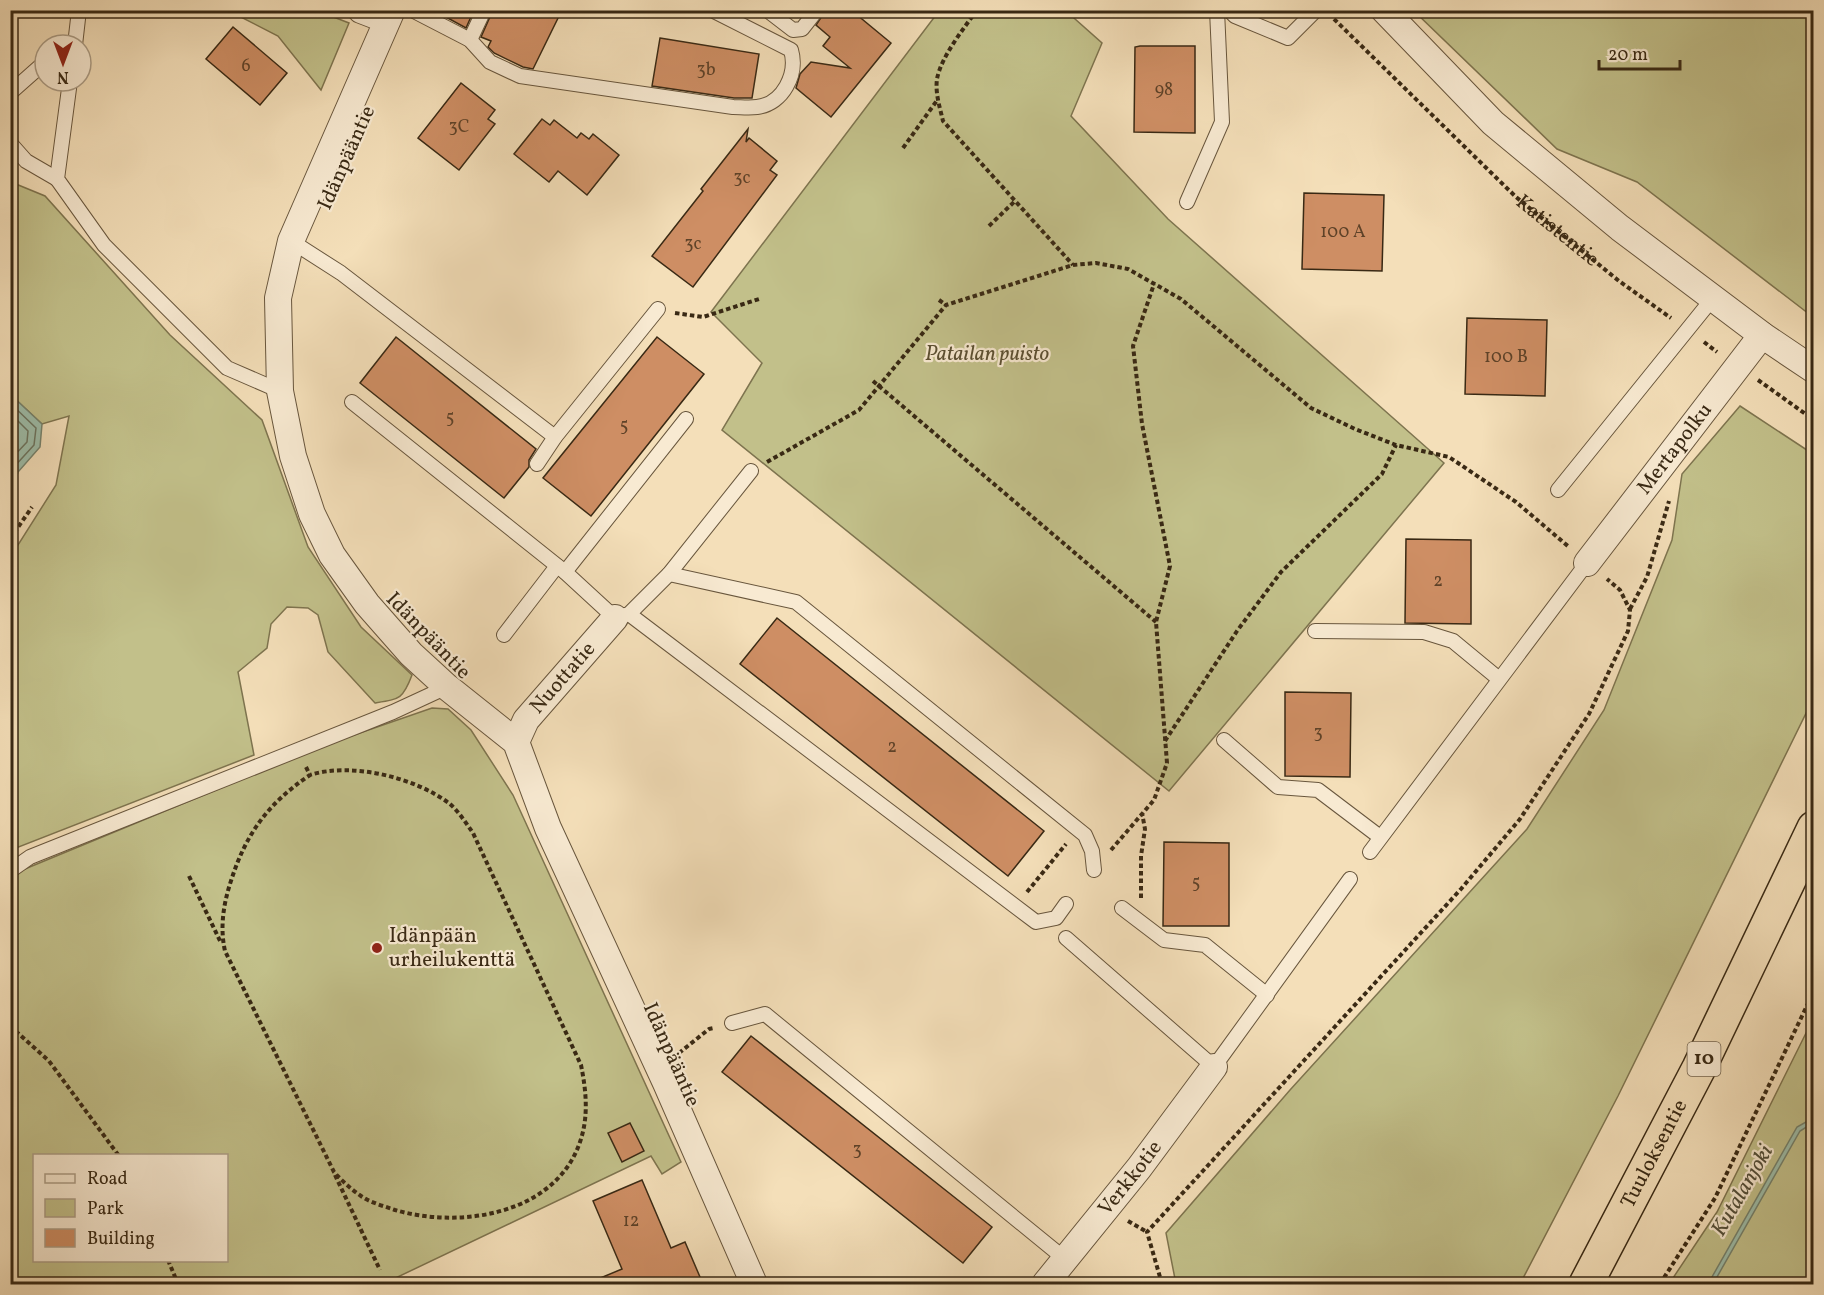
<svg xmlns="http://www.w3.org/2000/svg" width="1824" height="1295" viewBox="0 0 1824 1295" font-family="Vollkorn,serif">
	<rect width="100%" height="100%" fill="#f4dfb9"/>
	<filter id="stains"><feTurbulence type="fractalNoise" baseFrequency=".00333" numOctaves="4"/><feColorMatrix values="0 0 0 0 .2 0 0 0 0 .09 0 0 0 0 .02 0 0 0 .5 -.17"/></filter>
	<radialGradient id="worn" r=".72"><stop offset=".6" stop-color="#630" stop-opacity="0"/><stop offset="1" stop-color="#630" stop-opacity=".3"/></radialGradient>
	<g fill="#c2c08a" stroke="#7e744f" stroke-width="1.5" fill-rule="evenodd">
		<path d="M 229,11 L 318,11 L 349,23 L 321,90 L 278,36 Z"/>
		<path d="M 939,11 L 1066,11 L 1102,43 L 1071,116 L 1168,219 L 1444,463 L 1169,791 L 722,430 L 762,363 L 711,312 Z"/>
		<path d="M 1414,11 L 1813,11 L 1813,317 L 1637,182 L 1557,149 Z"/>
		<path d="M 11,182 L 45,196 L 170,335 L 262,420 L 308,547 L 361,627 L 412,675 C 403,699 400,699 375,703 L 328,652 L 318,615 L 308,608 L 287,607 L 271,624 L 267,648 L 238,672 L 254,755 L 11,850 L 11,556 L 56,485 L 69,416 L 42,424 L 11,395 Z"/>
		<path d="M 1740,406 L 1813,454 L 1813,699 L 1618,1096 L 1520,1284 L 1176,1284 L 1166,1233 L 1290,1090 L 1527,829 L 1604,710 L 1672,540 L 1682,474 Z"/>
		<path d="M 432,708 L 448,709 L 471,730 L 513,795 L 681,1162 L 662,1174 L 651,1156 L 383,1284 L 11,1284 L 10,877 L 20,871 L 325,745 ZM 34,1156 L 226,1156 L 226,1260 L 34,1260 Z"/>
		<path d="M 1813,1019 L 1813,1284 L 1669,1284 L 1717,1212 Z"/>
	</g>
	<g fill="#9dbda9" stroke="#75826d" stroke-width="1.5">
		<path d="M 11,395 L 42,424 L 40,447 L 18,472 L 11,496 Z"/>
		<path d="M 1813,1118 L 1813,1123 L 1800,1131 L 1713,1284 L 1708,1284 L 1797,1127 Z"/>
	</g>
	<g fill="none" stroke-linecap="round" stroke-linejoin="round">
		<g stroke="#6b735e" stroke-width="1.5">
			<path d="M 10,403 L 36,428 L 34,445 L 13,468 L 10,476"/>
			<path d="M 10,413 L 28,431 L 27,442 L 10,460"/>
		</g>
	</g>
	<g fill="#ce8e64" stroke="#392914" stroke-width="1.5">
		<path d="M 433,10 L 474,10 L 466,28 Z"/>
		<path d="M 493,10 L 562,10 L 533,69 L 523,67 L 494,53 L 488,47 L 491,41 L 481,37 Z"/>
		<path d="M 826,10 L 851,10 L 891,43 L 831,117 L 796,88 L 800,74 L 811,62 L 850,68 L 823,46 L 830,37 L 816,25 Z"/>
		<path d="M 233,27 L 287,73 L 260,105 L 206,59 Z"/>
		<path d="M 660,38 L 759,54 L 752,98 L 734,98 L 652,86 Z"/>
		<path d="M 1140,46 L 1195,46 L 1195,133 L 1134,132 L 1135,47 Z"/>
		<path d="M 461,83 L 495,110 L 488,119 L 495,124 L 459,170 L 418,138 Z"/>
		<path d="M 542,119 L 550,125 L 554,120 L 577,138 L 581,133 L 589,139 L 593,134 L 619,155 L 587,195 L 558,171 L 549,182 L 514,154 Z"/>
		<path d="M 748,129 L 746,142 L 749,138 L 777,161 L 770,170 L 777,175 L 693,287 L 652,256 L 703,191 L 701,189 Z"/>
		<path d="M 1304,193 L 1384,195 L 1382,271 L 1302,269 Z"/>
		<path d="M 1467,318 L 1547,320 L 1545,396 L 1465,394 Z"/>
		<path d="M 396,337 L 536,449 L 529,460 L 529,467 L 504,498 L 360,383 Z"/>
		<path d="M 657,337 L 704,374 L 591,516 L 543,478 Z"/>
		<path d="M 1406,539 L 1471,540 L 1471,624 L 1405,623 Z"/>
		<path d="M 777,618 L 1044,831 L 1008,876 L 740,664 Z"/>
		<path d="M 1285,692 L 1351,693 L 1350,777 L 1285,776 Z"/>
		<path d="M 1164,842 L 1229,843 L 1229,926 L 1163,926 Z"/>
		<path d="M 751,1036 L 992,1227 L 963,1263 L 722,1072 Z"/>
		<path d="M 630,1123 L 644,1151 L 622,1162 L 608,1133 Z"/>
		<path d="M 642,1180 L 671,1248 L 685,1242 L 703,1284 L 586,1284 L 622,1269 L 593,1201 Z"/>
	</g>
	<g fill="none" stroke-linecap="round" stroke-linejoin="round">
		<g stroke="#68563d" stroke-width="16">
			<g id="service">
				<path d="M 412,10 L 470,40 L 490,62 L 520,76 L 733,107 C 740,107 749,108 757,107 C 783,104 798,74 791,50 L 712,10"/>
				<path d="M 767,10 L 793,30 L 802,29 L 817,10"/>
				<path d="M 1229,10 L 1235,16 L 1288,38 L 1316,10"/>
				<path d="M 470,40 L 484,10"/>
				<path d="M 75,45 L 79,10"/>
				<path d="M 70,81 L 57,179 L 104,245 L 227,368 L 280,391"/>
				<path d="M 10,93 L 45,62"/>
				<path d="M 10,143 L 26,161 L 57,179"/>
				<path d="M 1187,202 L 1222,122 L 1217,10"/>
				<path d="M 291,241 L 341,273 L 555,437"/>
				<path d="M 352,402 L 565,572 L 615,618 L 629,614 L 669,574 L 751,471"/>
				<path d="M 537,464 L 555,437 L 658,309"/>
				<path d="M 1558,490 L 1713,298"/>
				<path d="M 565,572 L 686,419"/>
				<path d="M 669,574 L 796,602 L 1085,835 L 1092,851 L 1094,870"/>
				<path d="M 629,614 L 1036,922 L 1056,918 L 1066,904"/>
				<path d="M 1315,631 L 1424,632 L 1453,641 L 1499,679"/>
				<path d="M 504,635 L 557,566"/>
				<path d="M 1224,740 L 1278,787 L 1318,790 L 1380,837"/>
				<path d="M 1370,852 L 1587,563"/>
				<path d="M 10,871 L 30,857 L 393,712 L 447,687"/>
				<path d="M 1122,908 L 1164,940 L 1205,945 L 1267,995"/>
				<path d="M 1066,938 L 1214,1067 L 1350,879"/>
				<path d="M 732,1023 L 765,1014 L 1065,1259"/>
			</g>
		</g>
		<g stroke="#68563d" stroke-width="28">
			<g id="minor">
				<path d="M 361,10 L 387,20"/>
				<path d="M 392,10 L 291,241 L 278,298 L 280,391 L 293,456 L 312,514 L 332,555 L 367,604 L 411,654 L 447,687 L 516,742 L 548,828 L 666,1083 L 754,1284"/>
				<path d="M 1384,10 L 1493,123 L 1620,228 L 1762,335 L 1814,370"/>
				<path id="s2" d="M 1587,563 L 1762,335"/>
				<path id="s3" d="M 516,742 L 526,720 L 615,618"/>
				<path id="s4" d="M 1045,1284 L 1139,1168 L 1214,1067"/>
			</g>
		</g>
		<g stroke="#392914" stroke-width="36">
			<g id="trunk">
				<path id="s5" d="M 1586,1284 L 1699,1068 L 1814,828"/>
			</g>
		</g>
		<g stroke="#392914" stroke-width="4" stroke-dasharray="4.5 3" stroke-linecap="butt">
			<path d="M 977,10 C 964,28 941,57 937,79 C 935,93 940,108 943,121 L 1073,265"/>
			<path id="s1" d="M 1334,19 L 1516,197 L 1619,281 L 1671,318"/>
			<path d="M 903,148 L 938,99"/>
			<path d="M 989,226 L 1015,201"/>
			<path d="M 939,300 L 946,305"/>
			<path d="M 675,313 L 703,317 L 759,299"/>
			<path d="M 1704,342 L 1717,352"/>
			<path d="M 1758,380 L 1814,420"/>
			<path d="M 873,381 L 1156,622"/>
			<path d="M 767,462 L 859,410 L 946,305 L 1073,265 L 1096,263 L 1128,269 L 1181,299 L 1311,408 L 1355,429 L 1396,445 L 1449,457 L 1516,502 L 1569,547"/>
			<path d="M 10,539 L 32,507"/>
			<path d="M 1630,609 L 1647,577 L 1669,501"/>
			<path d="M 1165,741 L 1237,631 L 1281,572 L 1382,474 L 1396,445"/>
			<path d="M 306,767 L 310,775 C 267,804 245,835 230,884 C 223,906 220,929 225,951 L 334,1172 C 342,1181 351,1189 361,1196 C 371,1203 384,1206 395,1210 C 460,1229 555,1215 580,1142 C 589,1116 586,1090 581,1065 L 473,833 C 466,823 459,812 450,804 C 415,777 351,762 310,775"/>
			<path d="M 1111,850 L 1154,800 L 1167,763 L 1156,622 L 1170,566 L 1142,424 L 1133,346 L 1154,284"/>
			<path d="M 189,876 L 221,943"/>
			<path d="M 1027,892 L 1066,844"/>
			<path d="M 1141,898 L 1141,856 L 1145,829 L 1142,813"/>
			<path d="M 10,1026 L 49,1061 L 119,1156"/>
			<path d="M 679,1053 L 709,1029 L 714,1028"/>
			<path d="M 335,1175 L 380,1270"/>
			<path d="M 1128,1221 L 1147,1232"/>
			<path d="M 168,1260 L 178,1284"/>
			<path d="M 1162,1284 L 1147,1232 L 1461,889 L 1520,819 L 1589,714 L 1628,631 L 1630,610 L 1620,590 L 1607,579"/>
			<path d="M 1660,1284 L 1715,1198 L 1814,991"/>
		</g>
		<use href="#service" stroke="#f8ead2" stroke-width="14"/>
		<use href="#minor" stroke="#f8ead2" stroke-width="26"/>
		<use href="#trunk" stroke="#f4dfb9" stroke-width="33"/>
	</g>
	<circle fill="#8f2418" stroke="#f8ead2" stroke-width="2" cx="377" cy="948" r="6"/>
	<g text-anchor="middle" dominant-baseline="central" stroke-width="4.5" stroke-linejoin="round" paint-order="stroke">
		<g font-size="18" fill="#5e4228">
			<text x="246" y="66">6</text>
			<text x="706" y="70">3b</text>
			<text x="1164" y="90">98</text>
			<text x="459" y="127">3C</text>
			<text x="742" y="178">3c</text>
			<text x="1343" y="232">100 A</text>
			<text x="693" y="244">3c</text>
			<text x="1506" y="357">100 B</text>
			<text x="450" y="418">5</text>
			<text x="624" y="426">5</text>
			<text x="1438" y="581">2</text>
			<text x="1318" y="733">3</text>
			<text x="892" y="747">2</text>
			<text x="1196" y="883">5</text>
			<text x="857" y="1150">3</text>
			<text x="631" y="1221">12</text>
		</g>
		<rect fill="#f8ead2" stroke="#72634d" stroke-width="1.5" x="1687.5" y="1042" width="33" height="34" rx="4.5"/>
		<g font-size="20" font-weight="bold" fill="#392914">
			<text x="1704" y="1059">10</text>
		</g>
		<g font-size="21" fill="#392914" stroke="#f8ead2">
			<text transform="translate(347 158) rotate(-66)">Idänpääntie</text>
			<text stroke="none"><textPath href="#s1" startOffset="308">Katistentie</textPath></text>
			<text stroke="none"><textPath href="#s2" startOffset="144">Mertapolku</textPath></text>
			<text transform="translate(428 636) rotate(46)">Idänpääntie</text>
			<text stroke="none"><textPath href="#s3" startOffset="80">Nuottatie</textPath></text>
			<text transform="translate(671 1055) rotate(66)">Idänpääntie</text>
			<text stroke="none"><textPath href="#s5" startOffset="147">Tuuloksentie</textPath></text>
			<text stroke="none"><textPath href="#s4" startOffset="136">Verkkotie</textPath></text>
		</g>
		<g font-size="21" font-style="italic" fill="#5b4f32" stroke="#f8ead2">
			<text x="987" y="354">Patailan puisto</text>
		</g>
		<g font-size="21" fill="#392914" stroke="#f8ead2" text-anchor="start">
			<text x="389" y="936">Idänpään<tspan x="389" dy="24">urheilukenttä</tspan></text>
		</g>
		<g font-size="22" font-style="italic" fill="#524e39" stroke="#f8ead2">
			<text transform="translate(1743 1191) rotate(-60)">Kutalanjoki</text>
		</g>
	</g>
	<rect width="1824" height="1295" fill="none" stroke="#f4dfb9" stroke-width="36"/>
	<rect x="12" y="12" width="1800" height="1271" fill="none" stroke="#392914" stroke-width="3"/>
	<rect x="18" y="18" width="1788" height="1259" fill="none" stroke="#392914" stroke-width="1.5"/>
	<rect x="33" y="1154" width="195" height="108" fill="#f8ead2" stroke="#ac9d86" stroke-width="1.5"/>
	<rect x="45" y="1174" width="30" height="9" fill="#f8ead2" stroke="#ac9d86" stroke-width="1.5"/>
	<text x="87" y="1184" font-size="18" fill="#392914">Road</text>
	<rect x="45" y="1199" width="30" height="18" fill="#c2c08a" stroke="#ac9d86" stroke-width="1.5"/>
	<text x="87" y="1214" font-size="18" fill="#392914">Park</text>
	<rect x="45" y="1229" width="30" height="18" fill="#ce8e64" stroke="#ac9d86" stroke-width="1.5"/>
	<text x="87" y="1244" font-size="18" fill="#392914">Building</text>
	<g transform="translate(63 63) rotate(180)"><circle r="28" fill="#f8ead2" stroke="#ac9d86" stroke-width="1.5"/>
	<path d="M0-4.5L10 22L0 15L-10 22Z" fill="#8f2418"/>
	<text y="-9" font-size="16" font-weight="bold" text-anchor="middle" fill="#392914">N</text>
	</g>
	<path d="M1599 60v9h81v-9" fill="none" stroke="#392914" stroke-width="3"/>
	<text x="1608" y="60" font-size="18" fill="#392914" stroke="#f8ead2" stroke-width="4.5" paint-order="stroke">20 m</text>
	<rect width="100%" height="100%" filter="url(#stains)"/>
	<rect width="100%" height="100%" fill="url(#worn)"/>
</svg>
